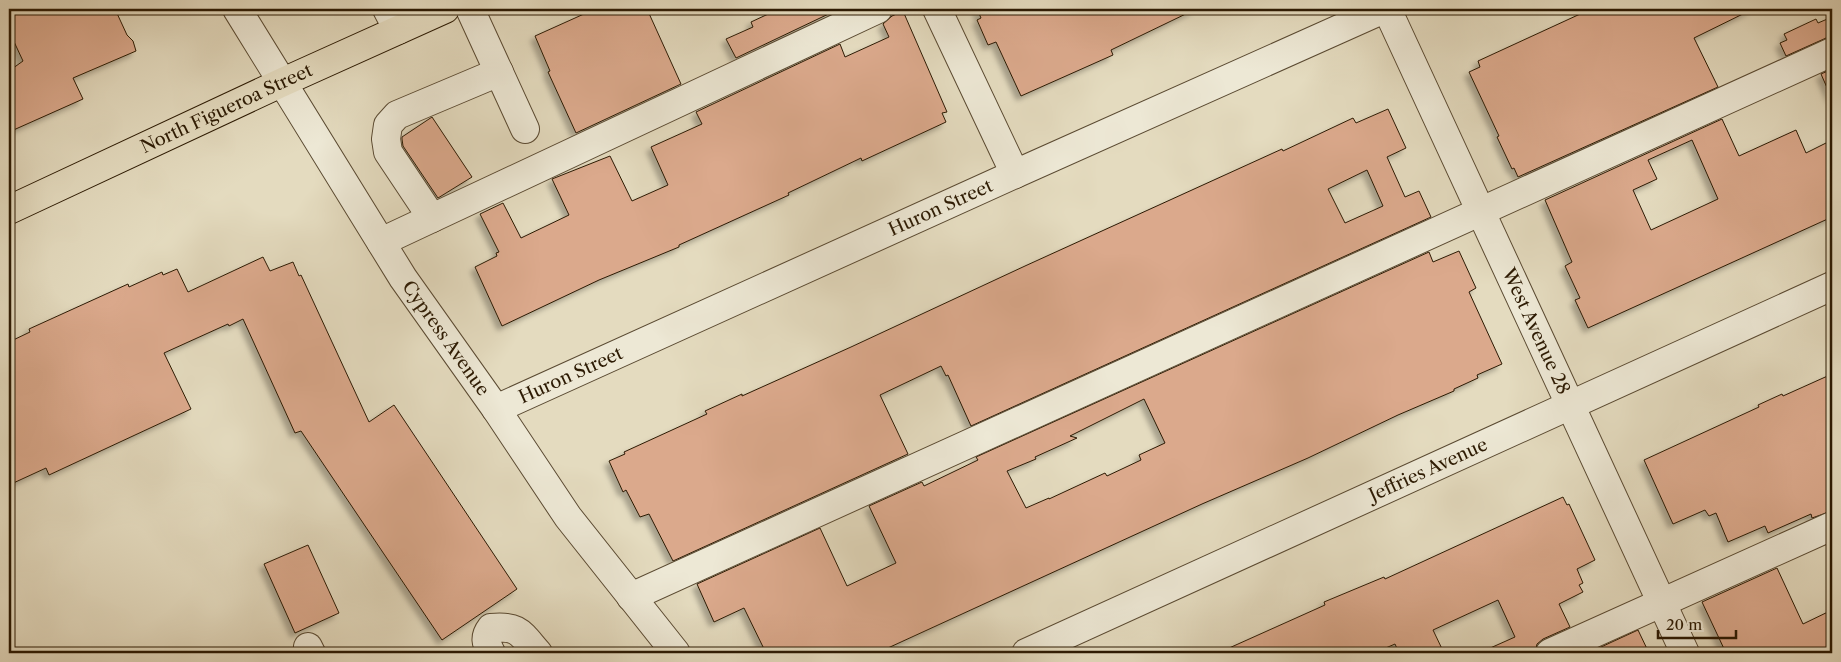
<svg xmlns="http://www.w3.org/2000/svg" width="1841" height="662" viewBox="0 0 1841 662" font-family="'Libre Caslon Text',serif">
	<defs>
		<filter id="shadow"><feDropShadow dx="-4.5" dy="4.5" stdDeviation="2.5" flood-color="#0004"/></filter>
	</defs>
	<rect width="100%" height="100%" fill="#e4dbbf"/>
	<filter id="stains"><feTurbulence type="fractalNoise" baseFrequency=".004" numOctaves="4"/><feColorMatrix values="0 0 0 0 .2 0 0 0 0 .09 0 0 0 0 .02 0 0 0 .5 -.17"/></filter>
	<radialGradient id="worn" r=".72"><stop offset=".6" stop-color="#630" stop-opacity="0"/><stop offset="1" stop-color="#630" stop-opacity=".3"/></radialGradient>
	<g fill="#dba98c" stroke="#2c1a03" fill-rule="evenodd" filter="url(#shadow)">
		<path d="M 9,9 L 115,9 L 127,35 L 133,41 L 136,51 L 73,78 L 83,99 L 9,132 L 9,71 L 23,61 L 9,31 Z"/>
		<path d="M 595,9 L 647,9 L 681,84 L 576,133 L 548,72 L 550,71 L 535,36 Z"/>
		<path d="M 779,9 L 839,9 L 736,58 L 726,39 L 753,27 L 751,22 Z"/>
		<path d="M 977,9 L 1196,9 L 1111,50 L 1113,55 L 1021,96 L 996,42 L 988,45 L 977,20 L 981,18 Z"/>
		<path d="M 1591,9 L 1753,9 L 1694,38 L 1718,87 L 1518,177 L 1514,168 L 1512,169 L 1497,137 L 1499,136 L 1469,72 L 1480,67 L 1478,61 Z"/>
		<path d="M 903,11 L 947,112 L 942,113 L 946,122 L 862,161 L 861,158 L 788,193 L 789,195 L 679,245 L 679,247 L 599,280 L 502,326 L 475,267 L 497,256 L 496,253 L 499,252 L 480,214 L 503,203 L 521,238 L 569,215 L 552,179 L 610,156 L 632,201 L 668,185 L 651,147 L 702,124 L 696,112 L 840,44 L 845,57 L 889,37 L 883,24 L 892,16 Z"/>
		<path d="M 1832,17 L 1832,37 L 1826,38 L 1786,56 L 1780,43 L 1787,40 L 1784,34 L 1816,19 L 1818,23 Z"/>
		<path d="M 1832,69 L 1832,99 L 1821,74 Z"/>
		<path d="M 1388,109 L 1406,148 L 1387,157 L 1405,197 L 1419,191 L 1431,217 L 971,426 L 948,375 L 946,376 L 941,366 L 880,395 L 908,454 L 673,561 L 649,514 L 640,517 L 626,490 L 623,492 L 609,461 L 625,454 L 624,452 L 707,414 L 705,411 L 742,394 L 742,396 L 851,347 L 1025,266 L 1282,149 L 1283,151 L 1353,118 L 1356,123 ZM 1367,170 L 1383,206 L 1345,223 L 1328,189 Z"/>
		<path d="M 432,117 L 472,177 L 438,198 L 403,146 L 402,139 L 402,137 Z"/>
		<path d="M 1722,119 L 1739,156 L 1796,130 L 1806,153 L 1832,140 L 1832,217 L 1588,328 L 1575,300 L 1580,298 L 1565,266 L 1572,262 L 1545,200 ZM 1692,140 L 1718,199 L 1651,230 L 1633,190 L 1657,179 L 1648,160 Z"/>
		<path d="M 1459,251 L 1476,288 L 1469,292 L 1502,364 L 1477,375 L 1478,378 L 1454,389 L 1454,391 L 1398,415 L 1308,458 L 1202,504 L 877,653 L 766,653 L 744,608 L 714,622 L 697,584 L 820,528 L 847,586 L 896,563 L 869,506 L 922,482 L 924,486 L 978,460 L 976,457 L 1429,252 L 1433,262 ZM 1144,399 L 1165,443 L 1139,455 L 1141,460 L 1107,476 L 1105,473 L 1049,499 L 1049,498 L 1026,508 L 1007,471 L 1036,459 L 1035,457 L 1077,438 L 1070,436 Z"/>
		<path d="M 263,257 L 270,271 L 293,262 L 299,276 L 301,275 L 369,422 L 394,405 L 517,589 L 442,640 L 301,431 L 295,433 L 243,319 L 229,326 L 228,324 L 164,353 L 191,409 L 49,475 L 46,468 L 9,485 L 9,342 L 30,332 L 29,329 L 128,284 L 129,287 L 162,272 L 163,275 L 177,269 L 188,292 Z"/>
		<path d="M 1832,374 L 1832,511 L 1812,518 L 1811,514 L 1768,533 L 1765,526 L 1728,542 L 1716,513 L 1709,516 L 1705,510 L 1673,524 L 1644,460 L 1759,407 L 1758,405 L 1782,394 L 1783,396 Z"/>
		<path d="M 1563,497 L 1567,505 L 1569,504 L 1595,560 L 1577,569 L 1583,583 L 1579,585 L 1583,592 L 1559,604 L 1570,627 L 1543,639 L 1537,644 L 1535,653 L 1479,653 L 1515,637 L 1498,600 L 1433,630 L 1444,653 L 1399,653 L 1395,644 L 1374,653 L 1218,653 L 1325,605 L 1324,602 L 1384,577 L 1385,579 Z"/>
		<path d="M 308,545 L 339,613 L 295,633 L 264,564 Z"/>
		<path d="M 1777,568 L 1803,624 L 1832,610 L 1832,653 L 1726,653 L 1702,602 Z"/>
		<path d="M 1638,630 L 1649,653 L 1588,653 Z"/>
	</g>
	<g fill="none" stroke-linecap="round" stroke-linejoin="round">
		<g stroke="#5a4a32" stroke-width="30">
			<g id="minor">
				<path id="s1" d="M 237,9 L 403,278 L 496,409 L 568,517 L 676,653"/>
				<path d="M 387,9 L 398,30"/>
				<path d="M 470,9 L 525,129"/>
				<path d="M 937,9 L 1015,174"/>
				<path id="s2" d="M 1387,9 L 1685,653"/>
				<path d="M 432,218 L 388,152 L 386,139 L 388,125 L 397,115 L 499,72"/>
				<path d="M 381,242 L 878,9"/>
				<path id="s3" d="M 496,409 L 1015,174 L 1384,9"/>
				<path d="M 631,597 L 1832,52"/>
				<path d="M 308,647 L 311,653"/>
				<path d="M 491,653 C 486,643 484,637 491,628 C 519,625 521,634 538,653"/>
				<path id="s4" d="M 1026,653 L 1832,286"/>
				<path d="M 1550,653 L 1832,526"/>
			</g>
		</g>
		<g stroke="#2c1a03" stroke-width="30">
			<g id="major">
				<path id="s5" d="M 9,210 L 283,82 L 445,9"/>
			</g>
		</g>
		<use href="#minor" stroke="#ede8d5" stroke-width="28"/>
		<use href="#major" stroke="#e4dbbf" stroke-width="28"/>
	</g>
	<g text-anchor="middle" dominant-baseline="central" stroke-width="4" stroke-linejoin="round" paint-order="stroke">
		<g font-size="18" fill="#2c1a03" stroke="#ede8d5">
			<text stroke="none"><textPath href="#s5" startOffset="240">North Figueroa Street</textPath></text>
			<text stroke="none"><textPath href="#s3" startOffset="488">Huron Street</textPath></text>
			<text stroke="none"><textPath href="#s2" startOffset="355">West Avenue 28</textPath></text>
			<text stroke="none"><textPath href="#s1" startOffset="390">Cypress Avenue</textPath></text>
			<text stroke="none"><textPath href="#s3" startOffset="82">Huron Street</textPath></text>
			<text stroke="none"><textPath href="#s4" startOffset="442">Jeffries Avenue</textPath></text>
		</g>
	</g>
	<rect width="1841" height="662" fill="none" stroke="#e4dbbf" stroke-width="30"/>
	<rect x="10" y="10" width="1821" height="642" fill="none" stroke="#2c1a03" stroke-width="2.5"/>
	<rect x="15" y="15" width="1811" height="632" fill="none" stroke="#2c1a03"/>
	<path d="M1658 630v8h78v-8" fill="none" stroke="#2c1a03" stroke-width="2.5"/>
	<text x="1666" y="630" font-size="15" fill="#2c1a03" stroke="#ede8d5" stroke-width="4" paint-order="stroke">20 m</text>
	<rect width="100%" height="100%" filter="url(#stains)"/>
	<rect width="100%" height="100%" fill="url(#worn)"/>
</svg>
